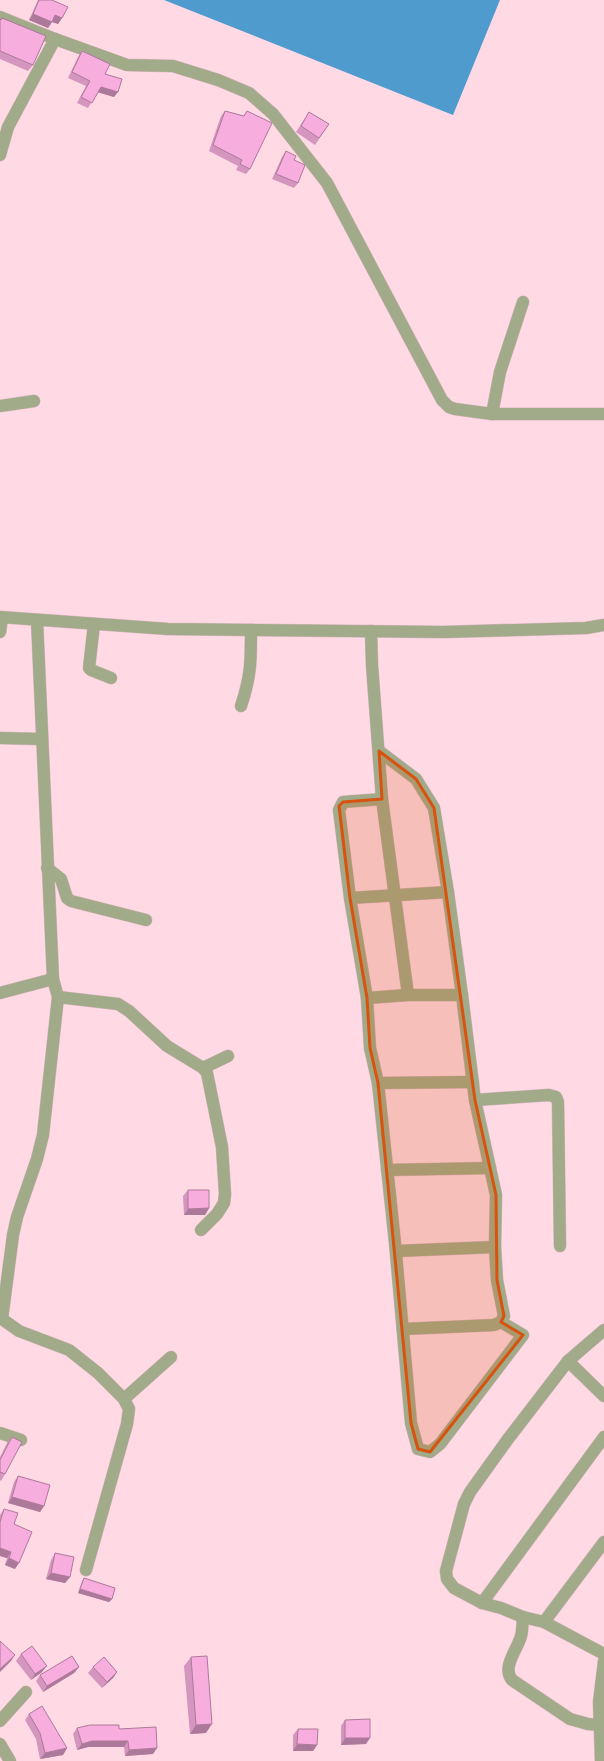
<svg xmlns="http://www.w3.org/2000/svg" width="604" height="1761" viewBox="0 0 604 1761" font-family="Karla,sans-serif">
	<rect width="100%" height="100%" fill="#ffdae4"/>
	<path fill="#509bce" d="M 164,0 L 500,0 L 453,115 Z"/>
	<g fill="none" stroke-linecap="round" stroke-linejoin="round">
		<g stroke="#dcb8c2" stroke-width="13">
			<g id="minor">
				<path d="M 0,17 L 55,39 L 127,65 L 173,66 L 218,80 L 249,93 L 273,114 L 327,183 L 442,400 L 449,407 L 455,409 L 492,414 L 604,414"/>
				<path d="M 0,155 L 8,127 L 55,39"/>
				<path d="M 0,406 L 34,401"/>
				<path d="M 492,414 L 500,372 L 523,302"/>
				<path d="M 0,617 L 168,629 L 443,632 L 586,628 L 604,625"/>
				<path d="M 37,620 L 53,979 L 58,997 L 43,1135 L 37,1159 L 17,1217 L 13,1235 L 2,1319 L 19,1331 L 69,1350 L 98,1373 L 124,1399 L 129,1409 L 127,1424 L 86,1570"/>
				<path d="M 94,624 L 89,668 L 91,670 L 111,678"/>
				<path d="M 371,631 L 372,665 L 382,799 L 408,995"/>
				<path d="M 0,632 L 2,618"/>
				<path d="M 241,706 C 251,676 251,661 251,630"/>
				<path d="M 0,738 L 42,739"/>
				<path d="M 379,751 L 416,779 L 434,808 L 448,892 L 462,995 L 408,995 L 367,998 L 350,898 L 339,810 L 343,802 L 382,799"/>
				<path d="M 47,868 L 61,879 L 67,898 L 71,901 L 146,920"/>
				<path d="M 350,898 L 448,892"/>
				<path d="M 0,993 L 53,979"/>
				<path d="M 462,995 L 475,1100 L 549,1095 L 556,1097 L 558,1102 L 560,1246"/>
				<path d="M 58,997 L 118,1004 L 129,1011 L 167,1046 L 203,1068 L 207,1073 L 222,1147 L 225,1194 L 224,1203 L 217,1214 L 201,1230"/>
				<path d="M 367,998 L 370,1048 L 378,1083"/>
				<path d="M 203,1068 L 228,1056"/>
				<path d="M 473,1082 L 378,1083 L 395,1243 L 411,1423 L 418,1449 L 430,1452 L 440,1444 L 523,1335 L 501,1322"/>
				<path d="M 387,1170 L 490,1168"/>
				<path d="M 396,1251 L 495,1247"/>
				<path d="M 403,1329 L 494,1325 L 501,1322 L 504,1316 L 497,1280 L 495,1247 L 496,1195 L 475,1100"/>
				<path d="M 568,1361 L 604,1396"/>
				<path d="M 124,1399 L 171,1357"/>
				<path d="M 0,1433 L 21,1440"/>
				<path d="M 482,1603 L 604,1437"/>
				<path d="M 523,1617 L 544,1622 L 604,1654"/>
				<path d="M 544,1622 L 604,1542"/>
				<path d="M 0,1721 L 26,1692"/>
				<path d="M 600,1725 L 588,1724 L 570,1719 L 512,1680 C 502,1668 516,1651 520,1639 C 523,1633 522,1624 523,1617 L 501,1608 L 482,1603 L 454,1588 L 447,1579 L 446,1571 L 464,1504 L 470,1492 L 508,1439 L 568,1361 L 604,1330"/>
				<path d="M 0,1744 L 10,1761"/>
				<path d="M 601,1761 L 599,1702 L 604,1661"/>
			</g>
		</g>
		<use href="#minor" stroke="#a1aa89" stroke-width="12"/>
	</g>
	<g fill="#d495be">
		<path d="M 38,0 L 52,0 L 62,18 L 58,24 L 52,22 L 48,28 L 29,20 Z"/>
		<path d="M 2,18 L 33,65 L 28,71 L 0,59 L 0,19 L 1,20 Z"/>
		<path d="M 82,51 L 105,74 L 114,97 L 98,92 L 88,108 L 77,103 L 86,86 L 68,78 L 78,57 Z"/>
		<path d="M 225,111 L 243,116 L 247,111 L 250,169 L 246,174 L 236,170 L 238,166 L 209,151 L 221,116 Z"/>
		<path d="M 309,112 L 329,124 L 315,145 L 296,132 Z"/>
		<path d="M 286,151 L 298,183 L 294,188 L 272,179 L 282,157 Z"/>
		<path d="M 188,1190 L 209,1208 L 205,1215 L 184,1215 L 183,1196 Z"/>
		<path d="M 12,1437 L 5,1474 L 1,1481 L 0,1480 L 0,1457 L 7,1443 Z"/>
		<path d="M 18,1476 L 44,1506 L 40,1512 L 8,1503 L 14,1482 Z"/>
		<path d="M 4,1509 L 14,1524 L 15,1569 L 5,1565 L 7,1558 L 0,1556 L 0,1515 Z"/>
		<path d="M 55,1553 L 70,1577 L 65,1583 L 46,1579 L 51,1560 Z"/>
		<path d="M 84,1578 L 112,1599 L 109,1602 L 78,1593 L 82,1581 Z"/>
		<path d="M 21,1654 L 42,1672 L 31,1680 L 16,1661 Z"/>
		<path d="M 191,1657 L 206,1733 L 190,1734 L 184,1666 Z"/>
		<path d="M 79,1667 L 74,1673 L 43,1692 L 36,1681 L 40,1675 Z"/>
		<path d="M 93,1667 L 117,1672 L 113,1678 L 102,1688 L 88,1673 Z"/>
		<path d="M 29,1714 L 67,1748 L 63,1755 L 40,1759 L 36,1739 L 25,1720 Z"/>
		<path d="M 345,1720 L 366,1744 L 341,1745 L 341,1726 Z"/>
		<path d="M 77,1728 L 119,1729 L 157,1748 L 153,1754 L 125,1756 L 124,1747 L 88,1747 L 77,1750 L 73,1734 Z"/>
		<path d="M 298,1729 L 317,1745 L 313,1751 L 293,1751 L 293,1735 Z"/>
	</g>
	<g fill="#ad799b">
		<path d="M 33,14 L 55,15 L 62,18 L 58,24 L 52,22 L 48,28 L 29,20 Z"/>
		<path d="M 101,87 L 118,92 L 114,97 L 97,92 Z"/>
		<path d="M 209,1208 L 205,1215 L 184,1215 L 188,1209 Z"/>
		<path d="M 12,1497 L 44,1506 L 40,1512 L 8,1503 Z"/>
		<path d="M 0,1548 L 11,1552 L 7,1558 L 0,1556 Z"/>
		<path d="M 9,1558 L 19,1563 L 15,1569 L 5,1565 Z"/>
		<path d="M 51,1573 L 70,1577 L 65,1583 L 46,1579 Z"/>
		<path d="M 80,1589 L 112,1599 L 109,1602 L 78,1593 Z"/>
		<path d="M 15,1655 L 11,1661 L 0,1672 L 0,1669 Z"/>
		<path d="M 47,1666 L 42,1672 L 31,1680 L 35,1674 Z"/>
		<path d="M 79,1667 L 74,1673 L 43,1692 L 47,1686 Z"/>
		<path d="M 117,1672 L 113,1678 L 102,1688 L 107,1682 Z"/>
		<path d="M 212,1724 L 206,1733 L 190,1734 L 196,1725 Z"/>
		<path d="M 345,1738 L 370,1738 L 366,1744 L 341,1745 Z"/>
		<path d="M 92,1741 L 128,1741 L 124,1747 L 88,1747 L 77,1750 L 82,1744 Z"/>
		<path d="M 297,1744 L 317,1745 L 313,1751 L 293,1751 Z"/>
		<path d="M 67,1748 L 63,1755 L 40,1759 L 45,1753 Z"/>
		<path d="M 157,1748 L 153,1754 L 125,1756 L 129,1750 Z"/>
	</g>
	<g fill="#f7addd" stroke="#ad799b">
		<path d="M 39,0 L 52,0 L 68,7 L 62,18 L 55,15 L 52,22 L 33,14 Z"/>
		<path d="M 2,18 L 46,36 L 33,65 L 0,51 L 0,19 L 1,20 Z"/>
		<path d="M 82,51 L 110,64 L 105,74 L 122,79 L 118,92 L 101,87 L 92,103 L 81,97 L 90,81 L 72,72 Z"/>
		<path d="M 225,111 L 244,116 L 247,111 L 272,123 L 250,169 L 240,164 L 242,160 L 213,145 Z"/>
		<path d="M 309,112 L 329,124 L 319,138 L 301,126 Z"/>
		<path d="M 286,151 L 296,156 L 294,160 L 305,165 L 298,183 L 276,174 Z"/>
		<path d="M 188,1190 L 209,1190 L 209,1208 L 188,1209 Z"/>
		<path d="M 12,1437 L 22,1442 L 5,1474 L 0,1472 L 0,1460 Z"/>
		<path d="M 18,1476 L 50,1485 L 44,1506 L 12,1497 Z"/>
		<path d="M 4,1509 L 18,1513 L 14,1524 L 32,1532 L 19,1563 L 9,1558 L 11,1552 L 0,1548 L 0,1522 Z"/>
		<path d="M 55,1553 L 74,1557 L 70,1577 L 51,1573 Z"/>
		<path d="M 84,1578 L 115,1588 L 112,1599 L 80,1589 Z"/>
		<path d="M 0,1641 L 15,1655 L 0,1669 Z"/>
		<path d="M 32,1646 L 47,1666 L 35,1674 L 21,1654 Z"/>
		<path d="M 72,1656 L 79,1667 L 47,1686 L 40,1675 Z"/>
		<path d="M 207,1656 L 212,1724 L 196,1725 L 191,1657 Z"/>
		<path d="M 104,1657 L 117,1672 L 107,1682 L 93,1667 Z"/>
		<path d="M 42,1706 L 67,1748 L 45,1753 L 40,1733 L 29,1714 Z"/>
		<path d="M 370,1719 L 370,1738 L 345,1738 L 345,1720 Z"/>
		<path d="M 90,1725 L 119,1725 L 119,1729 L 156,1727 L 157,1748 L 129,1750 L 128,1741 L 92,1741 L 82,1744 L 77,1728 Z"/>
		<path d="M 298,1729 L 318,1729 L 317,1745 L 297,1744 Z"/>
	</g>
	<path fill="#d7530f" fill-opacity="0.2" stroke="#d7530f" stroke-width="3" stroke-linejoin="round" d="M 379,751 L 416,779 L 434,808 L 475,1100 L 496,1195 L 497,1280 L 504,1316 L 501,1322 L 523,1335 L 430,1452 L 418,1449 L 411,1423 L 378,1083 L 370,1048 L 367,998 L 350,898 L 339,806 L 343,802 L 382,799 Z"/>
</svg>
